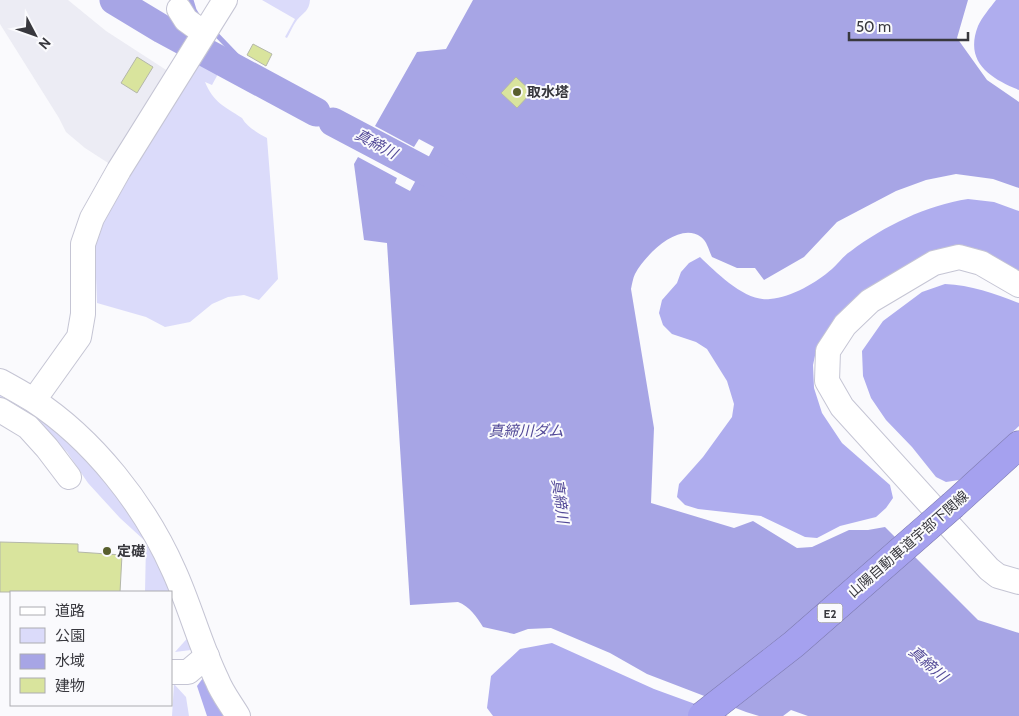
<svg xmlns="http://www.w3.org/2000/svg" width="1019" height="716" viewBox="0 0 1019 716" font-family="Cabin,'Noto Sans JP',sans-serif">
	<rect width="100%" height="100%" fill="#fafafd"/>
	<path fill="#ececf4" d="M 0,0 L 68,0 L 106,31 L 177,77 L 119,170 L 85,148 L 66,132 L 59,118 L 0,24 Z"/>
	<g fill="#dbdbfa">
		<path d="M 262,0 L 310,0 C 309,11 304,12 297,20 C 293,25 290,33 287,38 L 285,37 L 295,19 Z"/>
		<path d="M 195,61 L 218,74 L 212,85 L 205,82 C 213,102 225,107 242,118 C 247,127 258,133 267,138 L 278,279 L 259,300 L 244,295 L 228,297 L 212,304 L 190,322 L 165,327 L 146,317 L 97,303 L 95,252 L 97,231 Z"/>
		<path d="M 0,384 L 73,436 L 141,523 L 144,540 L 120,518 L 88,483 L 67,452 L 31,420 L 0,399 Z"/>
		<path d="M 146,544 L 177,598 L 171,598 L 171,592 L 145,592 Z"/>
		<path d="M 192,633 L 199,649 L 175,652 Z"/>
		<path d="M 174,684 L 186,697 L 189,716 L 172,716 Z"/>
	</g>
	<g fill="#afadee">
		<path d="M 996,0 L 1019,0 L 1019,90 C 990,78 964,62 978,26 C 982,17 990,8 996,0 Z"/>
		<path d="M 968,199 L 994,202 L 1019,211 L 1019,272 L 945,254 L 816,351 L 813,365 L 814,388 L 822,413 L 842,443 L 890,485 L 893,498 L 886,508 L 876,517 L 840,526 L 817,538 L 805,537 L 761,516 L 698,509 L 685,505 L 677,497 L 679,484 L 703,457 L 732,417 L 734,404 L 727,381 L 707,349 L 696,342 L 672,334 L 663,325 L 659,313 L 662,300 L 677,283 L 681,272 L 689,263 L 700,257 C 717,273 745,302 770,299 C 792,297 816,283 832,269 C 838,264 843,256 851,251 C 884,226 927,205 968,199 Z"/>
		<path d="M 945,284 C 971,285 995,294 1019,303 L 1019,426 L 969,472 L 959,480 L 946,482 L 936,477 L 912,447 L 886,420 L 871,398 L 863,376 L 862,351 L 883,321 L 922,292 Z"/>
		<path d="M 552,643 L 654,689 L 728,716 L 493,716 L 487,708 L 491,676 L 520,649 Z"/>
		<path d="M 206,674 L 227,716 L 207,716 L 197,686 Z"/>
	</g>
	<path fill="#a7a5e5" d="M 473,0 L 968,0 L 957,38 L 987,80 L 1019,102 L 1019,188 L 993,179 L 956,174 L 926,180 L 896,191 L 837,222 L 804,257 L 764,280 L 755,268 L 737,268 L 712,257 C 709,251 707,241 701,237 C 679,221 645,255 635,274 C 633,278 632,284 631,289 L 654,428 L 651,503 L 734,528 L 753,521 L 797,548 L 812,547 L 849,530 L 868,530 L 885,527 L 978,620 L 1019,633 L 1019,716 L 808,716 L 791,710 L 783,716 L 759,716 L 746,712 L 647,674 L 610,653 L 551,628 L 528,629 L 514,634 L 483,627 C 477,617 469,606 458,602 L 410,605 L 387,243 L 364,240 L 354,164 L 358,157 L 397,178 L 395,183 L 410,191 L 434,147 L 419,139 L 414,147 L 375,126 L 417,52 L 446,49 Z"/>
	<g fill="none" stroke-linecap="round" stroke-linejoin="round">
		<g stroke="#a7a5e5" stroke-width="5">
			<path d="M 191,0 L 194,10 L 197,15"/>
			<path d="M 214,32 L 238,57 L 245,61 L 239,71"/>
		</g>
		<g stroke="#a7a5e5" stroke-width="29">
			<path d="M 114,0 L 162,29 L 316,112"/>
			<path d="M 333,122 L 456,187"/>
		</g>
	</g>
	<g fill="#d9e49d" stroke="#b4b7a9">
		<path d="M 253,44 L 272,54 L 266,66 L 247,55 Z"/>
		<path d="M 137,57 L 153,67 L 137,93 L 121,83 Z"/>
		<path d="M 516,77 L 532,92 L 517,108 L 501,93 Z"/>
		<path d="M 0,542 L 78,544 L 78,552 L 122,555 L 120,592 L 0,592 Z"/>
	</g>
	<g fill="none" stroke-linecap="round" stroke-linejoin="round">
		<g stroke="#c5c5d4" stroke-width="26">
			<g id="minor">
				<path d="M 179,9 L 186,20 L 204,33"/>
				<path d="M 1019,285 L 981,263 L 959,257 L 934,263 L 870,301 L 845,325 L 828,351 L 827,381 L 842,407 L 989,569 L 998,576 L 1019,582"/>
				<path d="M 0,381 C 11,387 22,393 33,400 C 93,439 145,505 174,571 C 190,606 200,645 217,680 C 222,693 231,704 238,716"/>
				<path d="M 34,400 L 79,337 L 83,314 L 83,244 L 92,218 L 119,170 L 225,0"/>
				<path d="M 0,410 L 28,427 L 47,448 L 69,477"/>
				<path d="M 171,672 L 188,672 L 207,656"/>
			</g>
		</g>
		<g stroke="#7f7cb1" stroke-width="29">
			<path id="highway" d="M 953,505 L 1019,445"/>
		</g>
		<use href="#minor" stroke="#fff" stroke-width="24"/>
		<use href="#highway" stroke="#a5a1ef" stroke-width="28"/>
		<g stroke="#7f7cb1" stroke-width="29" stroke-linecap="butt">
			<path id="highway-bridge" d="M 702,716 L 794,644 L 953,505"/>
		</g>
		<use href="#highway-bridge" stroke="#a5a1ef" stroke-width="28"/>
	</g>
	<g fill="#585f2d" stroke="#fafafd" stroke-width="2">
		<circle cx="517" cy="92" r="5"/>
		<circle cx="107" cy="551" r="5"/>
	</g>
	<g text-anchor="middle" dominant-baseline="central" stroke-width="4" stroke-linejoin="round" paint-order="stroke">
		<rect fill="#fafafd" stroke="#727277" stroke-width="1" x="817.5" y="603.5" width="25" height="19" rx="4"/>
		<g font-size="12" font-weight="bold" fill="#38383e">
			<text x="830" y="613">E2</text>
		</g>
		<g font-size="14" font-weight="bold" fill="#38383e" stroke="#fafafd" text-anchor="start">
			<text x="527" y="92">取水塔</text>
			<text x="117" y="551">定礎</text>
		</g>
		<g font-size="14" fill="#38383e" stroke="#fafafd">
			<text transform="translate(908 544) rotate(-41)">山陽自動車道宇部下関線</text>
		</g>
		<g font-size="15" font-style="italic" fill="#534a98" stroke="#fafafd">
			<text transform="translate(376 144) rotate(28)">真締川</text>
			<text x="526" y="431">真締川ダム</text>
			<text transform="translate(560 501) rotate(82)">真締川</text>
			<text transform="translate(928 664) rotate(41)">真締川</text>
		</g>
	</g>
	<rect x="10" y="591" width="162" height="115" fill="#fafafd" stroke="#acacb1"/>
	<rect x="20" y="607" width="25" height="8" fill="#ffffff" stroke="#acacb1"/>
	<text x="55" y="616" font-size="15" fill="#38383e">道路</text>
	<rect x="20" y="628" width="25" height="15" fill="#dbdbfa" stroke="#acacb1"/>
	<text x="55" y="641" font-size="15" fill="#38383e">公園</text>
	<rect x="20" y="654" width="25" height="15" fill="#a7a5e5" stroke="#acacb1"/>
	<text x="55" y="666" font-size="15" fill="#38383e">水域</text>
	<rect x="20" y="678" width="25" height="15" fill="#d9e49d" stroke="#acacb1"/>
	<text x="55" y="691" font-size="15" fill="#38383e">建物</text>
	<g transform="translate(35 35) rotate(131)" stroke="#fafafd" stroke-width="4" paint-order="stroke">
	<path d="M0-4L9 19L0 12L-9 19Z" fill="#38383e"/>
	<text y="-8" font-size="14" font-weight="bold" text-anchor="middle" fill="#38383e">N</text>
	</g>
	<path d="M849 32v8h119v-8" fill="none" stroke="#38383e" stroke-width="2.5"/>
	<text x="856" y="32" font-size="15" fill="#38383e" stroke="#fafafd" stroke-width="4" paint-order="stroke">50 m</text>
</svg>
